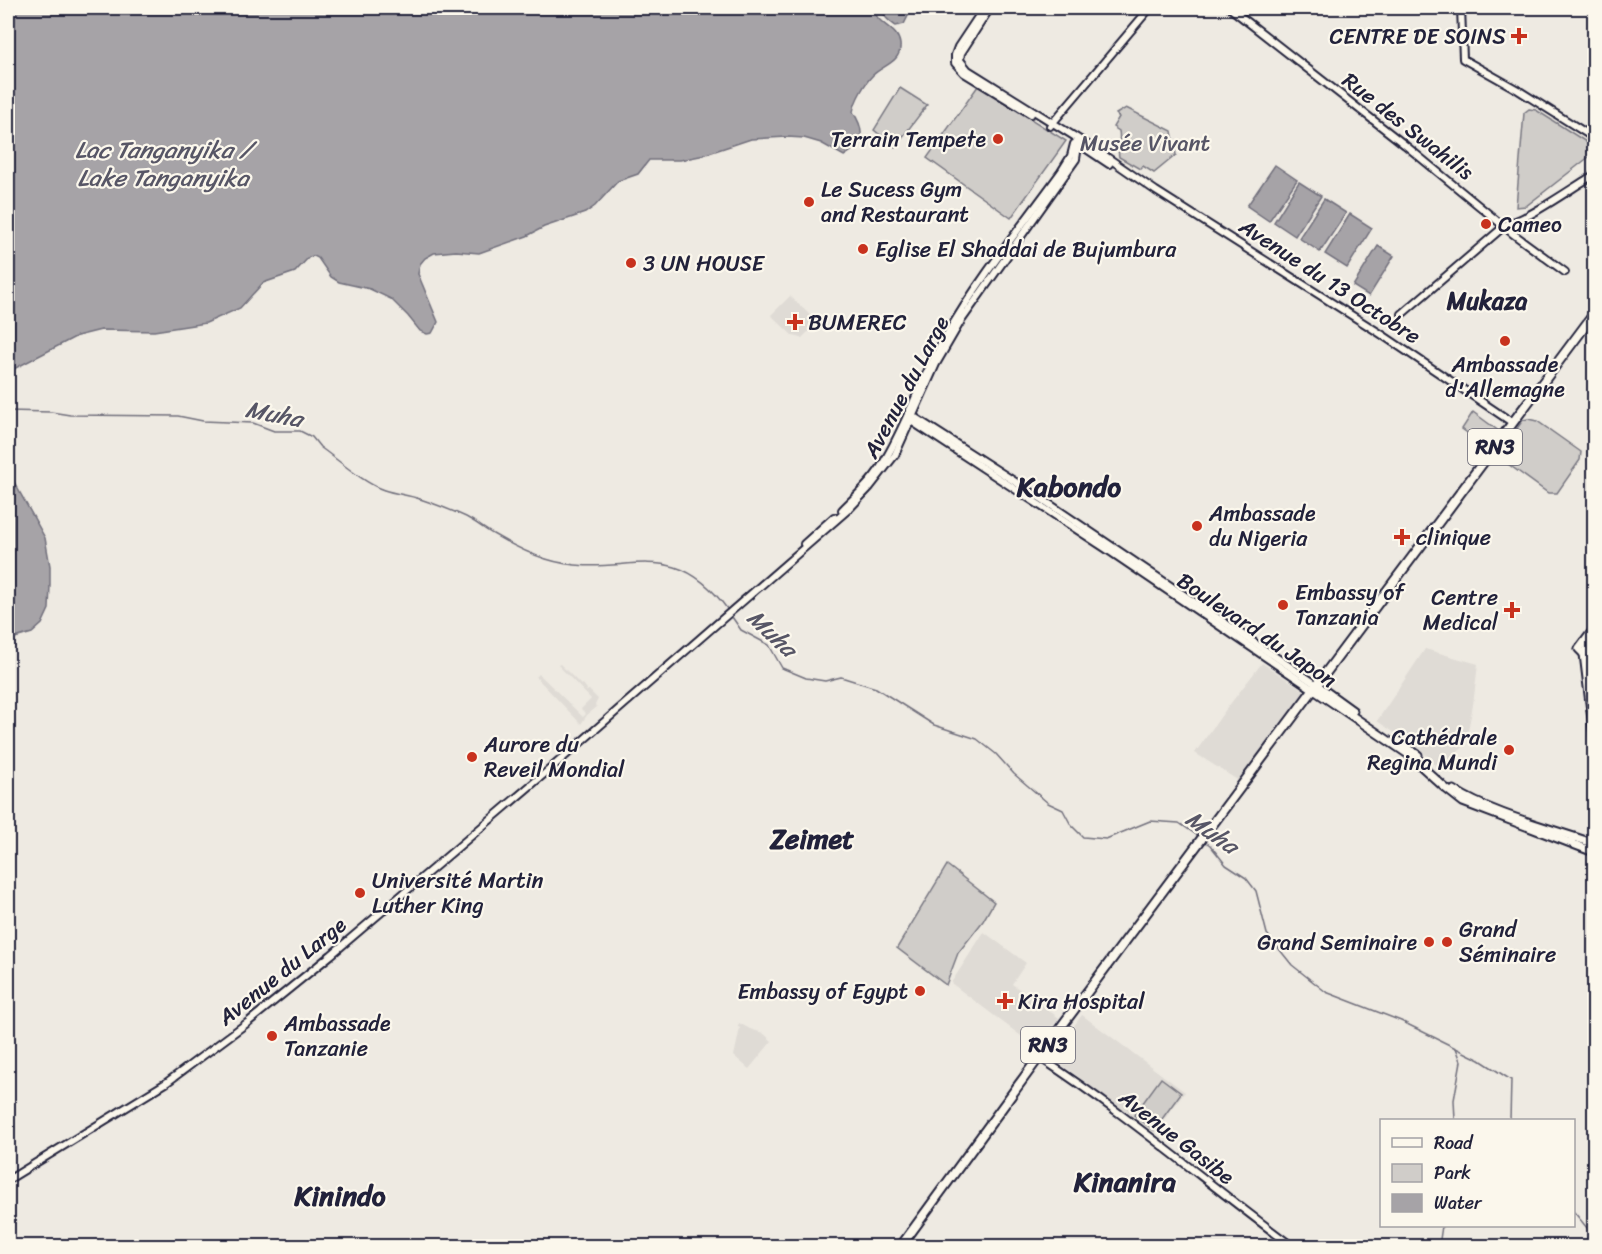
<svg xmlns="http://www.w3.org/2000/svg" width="1602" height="1254" viewBox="0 0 1602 1254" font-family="Sriracha,sans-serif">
	<rect width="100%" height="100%" fill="#eeeae2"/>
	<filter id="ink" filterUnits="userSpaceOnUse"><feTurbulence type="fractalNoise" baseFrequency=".0167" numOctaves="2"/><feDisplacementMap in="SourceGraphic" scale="12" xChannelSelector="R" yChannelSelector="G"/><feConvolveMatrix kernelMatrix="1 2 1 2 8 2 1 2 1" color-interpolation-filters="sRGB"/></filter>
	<g filter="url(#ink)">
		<g fill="#dfdbd5">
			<path d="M 790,296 L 811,316 L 812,328 L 802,338 L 793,336 L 771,315 Z"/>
			<path d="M 1425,649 L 1478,664 L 1473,705 L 1465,746 L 1438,768 L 1422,751 L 1377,721 Z"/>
			<path d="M 1262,663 L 1305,691 L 1239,781 L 1195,753 L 1224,712 Z"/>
			<path d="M 560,664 L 581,685 L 583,684 L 587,689 L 586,691 L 589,690 L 598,699 L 595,705 L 597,707 L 587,715 L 581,724 L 536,677 L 539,674 L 583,717 L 586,714 L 581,709 L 591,699 L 558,665 Z"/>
			<path d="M 984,932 L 1026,963 L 1012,984 L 1059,1018 L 1037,1048 L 951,983 Z"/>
			<path d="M 1082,1015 L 1185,1092 L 1154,1133 L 1053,1058 L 1053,1054 Z"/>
			<path d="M 739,1023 L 750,1029 L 763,1033 L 772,1041 L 749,1069 L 734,1056 L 740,1028 L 738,1027 Z"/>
		</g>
		<g fill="#d0cdc9" stroke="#797882" stroke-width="1.5">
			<path d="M 978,86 L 1066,141 L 1011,218 L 927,158 Z"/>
			<path d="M 900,88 L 927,105 L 895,147 L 874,130 Z"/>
			<path d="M 1126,108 L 1172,131 L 1176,155 L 1154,173 L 1143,166 L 1140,169 L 1119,157 C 1117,148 1121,140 1119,131 L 1113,127 L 1119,117 L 1116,114 Z"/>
			<path d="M 1529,109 L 1536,110 L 1594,147 L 1594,153 L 1526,206 L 1516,207 L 1524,113 Z"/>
			<path d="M 1473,412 L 1500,432 L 1488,448 L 1462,429 Z"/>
			<path d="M 1528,419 L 1537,421 L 1581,452 L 1580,460 L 1557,493 L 1548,493 L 1497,456 L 1523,420 Z"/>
			<path d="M 947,865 L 994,902 L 983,921 L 958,953 L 946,985 L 897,948 Z"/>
			<path d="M 1161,1078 L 1181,1093 L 1154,1130 L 1134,1115 Z"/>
		</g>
		<g fill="#a6a3a7" stroke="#716f7c" stroke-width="1.5">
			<path d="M 8,8 L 873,8 C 876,25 898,27 900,44 C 902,62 883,65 873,75 C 865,83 855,100 853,112 C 865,130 865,144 844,156 L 821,143 L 804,138 L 787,137 L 751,139 L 700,156 L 680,160 L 649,160 L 638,174 L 618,181 L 595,206 L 585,213 L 544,227 L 527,236 L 479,253 L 456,251 L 434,253 L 425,258 L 420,264 L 418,274 L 438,322 L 432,333 L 427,334 L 420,331 L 408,316 L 391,299 L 370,289 L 339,282 L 331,277 L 318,258 L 314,256 L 309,257 L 295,272 L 263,283 L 240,308 L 206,323 L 154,331 L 101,330 L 77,336 L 8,372 Z"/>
			<path d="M 882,8 L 909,8 L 909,14 L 904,24 L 896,26 C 889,21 883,17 882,8 Z"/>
			<path d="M 1275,165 L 1297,180 L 1269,221 L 1247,206 Z"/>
			<path d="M 1299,182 L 1321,196 L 1295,236 L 1274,222 Z"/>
			<path d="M 1324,199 L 1346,213 L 1320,252 L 1299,238 Z"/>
			<path d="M 1350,214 L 1372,228 L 1347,268 L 1325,254 Z"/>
			<path d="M 1378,246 L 1394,256 L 1369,296 L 1353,286 Z"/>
			<path d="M 8,471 L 45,538 L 50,566 L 50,585 L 49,609 L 42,624 L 32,633 L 8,640 Z"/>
		</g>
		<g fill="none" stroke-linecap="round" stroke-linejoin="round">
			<g stroke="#716f7c" stroke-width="1.5">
				<path d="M 8,411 L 51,412 L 70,415 L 178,416 L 203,421 L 253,423 L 274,431 L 300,431 L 312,437 L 320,447 C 338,460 364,483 384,490 C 396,494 408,495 420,499 C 435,504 451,510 466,517 C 476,522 484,529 493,534 C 510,544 527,553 546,559 C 621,583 670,529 728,610"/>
				<path d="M 730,614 L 741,630 L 769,645 L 782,668 L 806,678 L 825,681 L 841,677 L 876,688 L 934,725 L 977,739 L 996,754 L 1014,774 L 1048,803 L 1063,810 L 1071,825 L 1083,837 L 1106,839 L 1150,821 L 1179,823 L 1198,836"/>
				<path d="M 1204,841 L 1210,845 L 1226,865 L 1246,878 L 1256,891 L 1267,934 L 1292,965 L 1326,992 L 1401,1021 L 1480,1060 L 1511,1080 L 1510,1120"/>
				<path d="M 1455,1120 L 1454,1100 L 1461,1061 L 1456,1048"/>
				<path d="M 1574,1212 L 1592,1234"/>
				<path d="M 1439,1246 L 1442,1226"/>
			</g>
			<g stroke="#22223b" stroke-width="10">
				<g id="secondary">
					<path d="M 984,8 L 958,47 L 955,55 L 955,63 L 964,73 L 1031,114"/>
					<path d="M 990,8 L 961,53 L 960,60 L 968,70 L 1101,153 L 1156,191 L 1381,334 L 1513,423"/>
					<path d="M 1230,8 L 1405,145 L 1512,233 L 1565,272"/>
					<path d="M 1461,8 L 1463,59 L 1518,90 L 1594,138"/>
					<path d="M 1050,126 L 1150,8"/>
					<path d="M 1082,146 L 1109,164"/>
					<path d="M 1402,314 L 1508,223 C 1525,222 1576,185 1594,175"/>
					<path d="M 911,415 L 1042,499 L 1317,685"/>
					<path d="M 908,419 L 1105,548 L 1314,690"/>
					<path d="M 842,510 C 858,494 876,478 886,458 C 909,419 922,375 946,336 C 979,278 1022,226 1061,172 L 1071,156 L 1074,144"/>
					<path d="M 804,544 L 834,517"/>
					<path d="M 1039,1057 C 1128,1115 1208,1184 1292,1246"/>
					<path d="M 8,1180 L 166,1083 L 247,1023 L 331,955 L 550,769 L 850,508 L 870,487 L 895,455 L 936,364 L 961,321 L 1076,159 L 1078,146 L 1076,138"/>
				</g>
			</g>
			<g stroke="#22223b" stroke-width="11">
				<g id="primary">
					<path d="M 1584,654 L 1594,736"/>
					<path d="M 1584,654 L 1579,649 L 1594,629"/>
					<path d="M 1584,654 L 1594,639"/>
					<path d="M 1317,685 L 1353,711"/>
					<path d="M 1314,690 L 1408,754 L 1444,787 L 1463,802 L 1594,852"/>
					<path d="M 1398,741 L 1418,755"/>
					<path d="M 1454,790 C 1487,812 1548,828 1586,841 L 1594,841"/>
					<path d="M 1590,1246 L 1594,1235"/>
				</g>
			</g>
			<g stroke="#22223b" stroke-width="12">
				<path id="highway" d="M 901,1246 L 1061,1027 L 1594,314"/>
			</g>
			<use href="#secondary" stroke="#fbf7ec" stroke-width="6"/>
			<use href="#primary" stroke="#fbf7ec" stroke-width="7"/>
			<use href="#highway" stroke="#fbf7ec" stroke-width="8"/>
		</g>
	</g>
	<g fill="#c8321e" stroke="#fbf7ec" stroke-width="2">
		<path d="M1516 27h6v6h6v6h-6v6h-6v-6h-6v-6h6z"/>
		<circle cx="998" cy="139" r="6"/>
		<circle cx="809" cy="202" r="6"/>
		<circle cx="1486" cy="224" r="6"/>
		<circle cx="863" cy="249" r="6"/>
		<circle cx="631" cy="263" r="6"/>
		<path d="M792 313h6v6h6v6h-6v6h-6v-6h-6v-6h6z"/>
		<circle cx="1505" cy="341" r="6"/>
		<circle cx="1197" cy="526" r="6"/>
		<path d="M1399 528h6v6h6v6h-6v6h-6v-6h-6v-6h6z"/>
		<circle cx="1283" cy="605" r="6"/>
		<path d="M1509 601h6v6h6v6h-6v6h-6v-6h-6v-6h6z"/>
		<circle cx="1509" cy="750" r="6"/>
		<circle cx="472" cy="757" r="6"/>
		<circle cx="360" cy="893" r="6"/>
		<circle cx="1429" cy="942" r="6"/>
		<circle cx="1447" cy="942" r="6"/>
		<circle cx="920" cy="991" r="6"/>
		<path d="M1002 992h6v6h6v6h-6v6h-6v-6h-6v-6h6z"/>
		<circle cx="272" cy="1036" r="6"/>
	</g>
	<g text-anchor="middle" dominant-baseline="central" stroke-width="4.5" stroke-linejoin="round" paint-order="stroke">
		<g fill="#fbf7ec" stroke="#636270" stroke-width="1.5">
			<rect x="1468" y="429" width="54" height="36" rx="4.5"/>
			<rect x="1021" y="1027" width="54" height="36" rx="4.5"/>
		</g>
		<g font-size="21" font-weight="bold" fill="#22223b">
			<text x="1495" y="447">RN3</text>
			<text x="1048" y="1045">RN3</text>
		</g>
		<g font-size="22" fill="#22223b" stroke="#fbf7ec" text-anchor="start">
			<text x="1506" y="36" text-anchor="end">CENTRE DE SOINS</text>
			<text x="986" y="139" text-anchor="end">Terrain Tempete</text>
			<text x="821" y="189">Le Sucess Gym<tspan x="821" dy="25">and Restaurant</tspan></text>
			<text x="1498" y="224">Cameo</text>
			<text x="875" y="249">Eglise El Shaddai de Bujumbura</text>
			<text x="643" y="263">3 UN HOUSE</text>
			<text x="808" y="322">BUMEREC</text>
			<text x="1505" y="364" text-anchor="middle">Ambassade<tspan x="1505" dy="25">d'Allemagne</tspan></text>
			<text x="1209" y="513">Ambassade<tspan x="1209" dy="25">du Nigeria</tspan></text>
			<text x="1416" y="537">clinique</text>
			<text x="1295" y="592">Embassy of<tspan x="1295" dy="25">Tanzania</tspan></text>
			<text x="1498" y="597" text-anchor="end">Centre<tspan x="1498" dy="25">Medical</tspan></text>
			<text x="1497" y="737" text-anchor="end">Cathédrale<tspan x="1497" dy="25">Regina Mundi</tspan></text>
			<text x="484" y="744">Aurore du<tspan x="484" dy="25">Reveil Mondial</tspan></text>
			<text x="372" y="880">Université Martin<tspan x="372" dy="25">Luther King</tspan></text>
			<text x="1459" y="929">Grand<tspan x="1459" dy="25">Séminaire</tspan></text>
			<text x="1417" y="942" text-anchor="end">Grand Seminaire</text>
			<text x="908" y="991" text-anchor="end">Embassy of Egypt</text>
			<text x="1018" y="1001">Kira Hospital</text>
			<text x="284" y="1023">Ambassade<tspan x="284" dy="25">Tanzanie</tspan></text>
		</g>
		<g font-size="22" fill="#22223b" stroke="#fbf7ec">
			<text transform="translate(1408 126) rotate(38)">Rue des Swahilis</text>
			<text transform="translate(1330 281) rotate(33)">Avenue du 13 Octobre</text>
			<text transform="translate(906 387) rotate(-62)">Avenue du Large</text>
			<text transform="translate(1257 630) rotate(34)">Boulevard du Japon</text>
			<text transform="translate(282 971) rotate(-39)">Avenue du Large</text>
			<text transform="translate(1177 1137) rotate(38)">Avenue Gasibe</text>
		</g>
		<g font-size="22" fill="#565566" stroke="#fbf7ec">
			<text x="1145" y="143">Musée Vivant</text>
		</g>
		<g font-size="24" font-style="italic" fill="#575666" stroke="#fbf7ec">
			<text x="163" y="150">Lac Tanganyika /<tspan x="163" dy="28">Lake Tanganyika</tspan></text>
			<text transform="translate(274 414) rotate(11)">Muha</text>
			<text transform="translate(772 633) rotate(43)">Muha</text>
			<text transform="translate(1212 832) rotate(35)">Muha</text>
		</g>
		<g font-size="24" font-weight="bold" fill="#22223b" stroke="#fbf7ec">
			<text x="1487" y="301">Mukaza</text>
		</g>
		<g font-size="28" font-weight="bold" fill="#22223b" stroke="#fbf7ec">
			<text x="1069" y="486">Kabondo</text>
			<text x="812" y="838">Zeimet</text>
			<text x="1125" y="1181">Kinanira</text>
			<text x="340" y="1195">Kinindo</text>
		</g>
	</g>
	<rect width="1602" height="1254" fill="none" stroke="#fbf7ec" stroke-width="30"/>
	<rect x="15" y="15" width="1572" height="1224" fill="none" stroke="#22223b" stroke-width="2" filter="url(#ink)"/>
	<rect x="1380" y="1119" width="195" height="108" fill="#fbf7ec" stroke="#a4a2a5" stroke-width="1.5"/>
	<rect x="1392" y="1138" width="30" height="9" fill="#fbf7ec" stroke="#a4a2a5" stroke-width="1.5"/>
	<text x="1434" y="1149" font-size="18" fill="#22223b">Road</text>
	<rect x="1392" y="1164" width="30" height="18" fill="#d0cdc9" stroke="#a4a2a5" stroke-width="1.5"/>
	<text x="1434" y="1179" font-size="18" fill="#22223b">Park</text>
	<rect x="1392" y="1194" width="30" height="18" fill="#a6a3a7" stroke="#a4a2a5" stroke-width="1.5"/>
	<text x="1434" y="1209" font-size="18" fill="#22223b">Water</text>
</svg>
